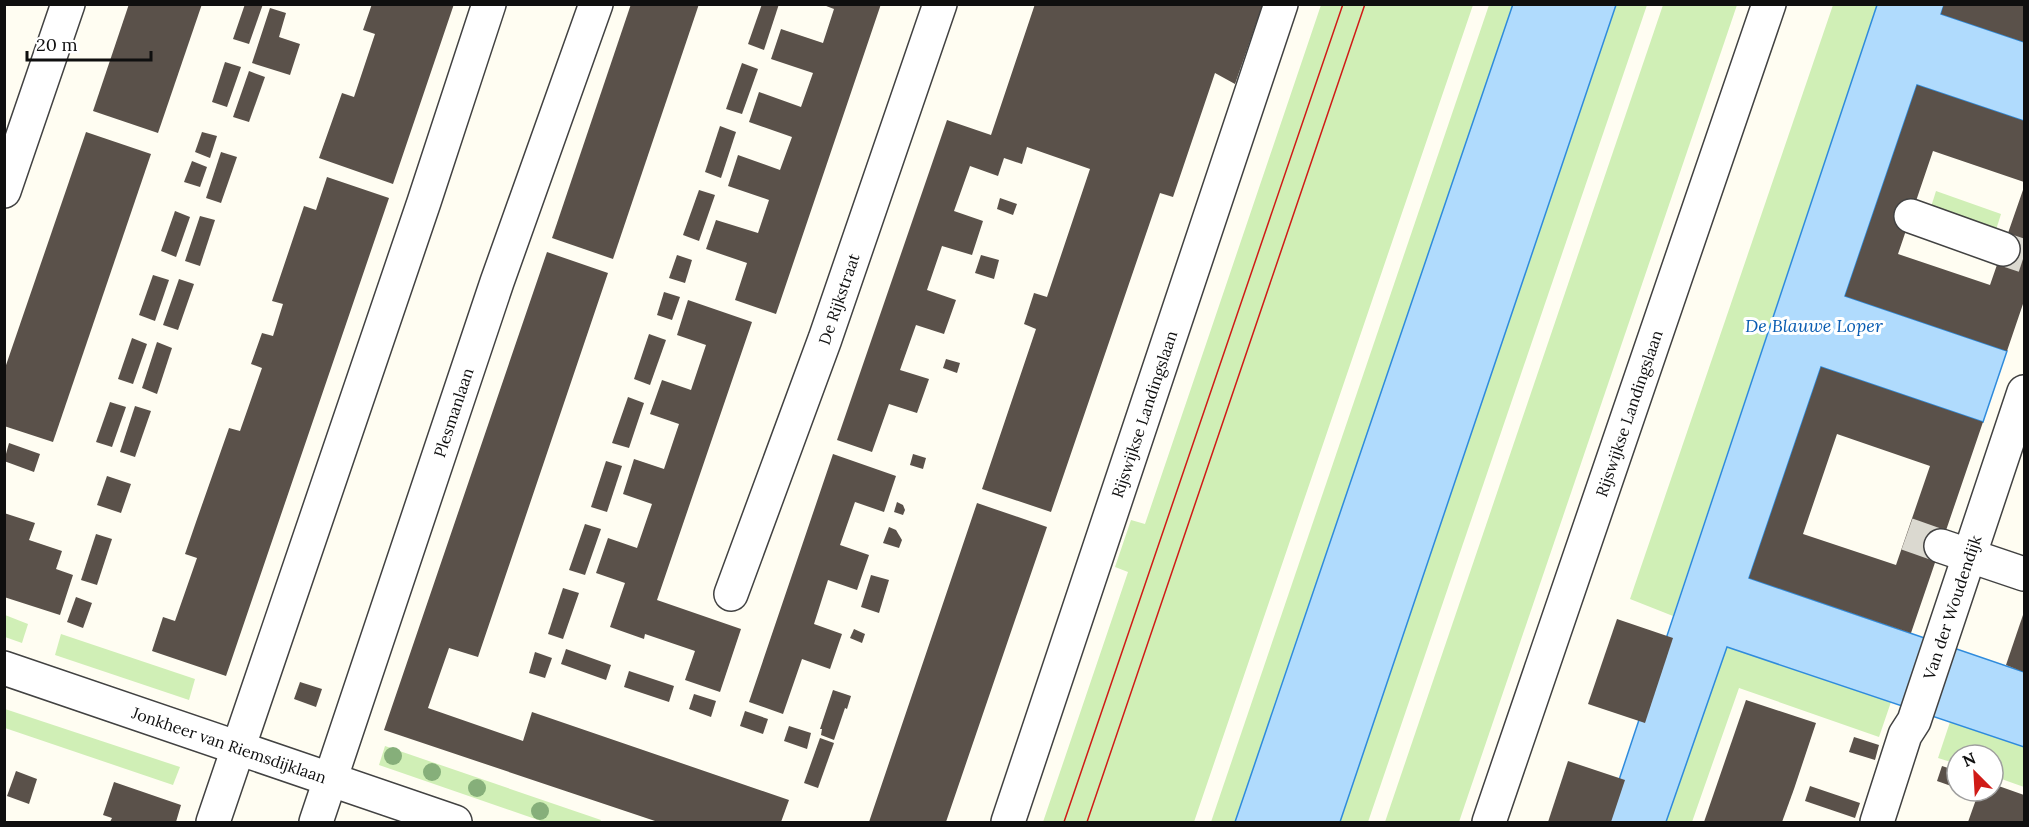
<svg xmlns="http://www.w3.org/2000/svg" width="2029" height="827" viewBox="0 0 2029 827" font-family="Lora,serif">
	<rect width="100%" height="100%" fill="#fffdf2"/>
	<g fill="#d0efb6">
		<path d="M 1321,5 L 1473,5 L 1194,822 L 1043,822 L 1128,572 L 1115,567 L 1131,520 L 1145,524 Z"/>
		<path d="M 1489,5 L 1513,5 L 1235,822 L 1211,822 Z"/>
		<path d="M 1616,5 L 1647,5 L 1368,822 L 1340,822 Z"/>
		<path d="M 1663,5 L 1737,5 L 1459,822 L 1385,822 Z"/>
		<path d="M 1833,5 L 1877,5 L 1673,616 L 1630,599 Z"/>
		<path d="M 1936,191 L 2001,214 L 1995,233 L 1930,210 Z"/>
		<path d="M 5,615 L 28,624 L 22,643 L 5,637 Z"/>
		<path d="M 61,634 L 195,679 L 189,700 L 55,655 Z"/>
		<path d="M 1727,647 L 1891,702 L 1879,737 L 1739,688 L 1692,822 L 1666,822 Z"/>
		<path d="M 5,709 L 180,767 L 173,785 L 5,728 Z"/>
		<path d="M 1950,722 L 2024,747 L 2024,787 L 1993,776 L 1993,755 L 1957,755 L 1957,764 L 1938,758 Z"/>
		<path d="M 385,746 L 601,820 L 600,822 L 544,822 L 379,765 Z"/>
	</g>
	<g fill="#b0dbfd" stroke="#2f8bdc" stroke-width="1.5">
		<path d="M 1513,4 L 1616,5 L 1340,822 L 1235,822 Z"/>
		<path d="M 1877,5 L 1944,5 L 1941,14 L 2024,42 L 2024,121 L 1917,85 L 1845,296 L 2007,351 L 1983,422 L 1821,367 L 1749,578 L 2024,672 L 2024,747 L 1727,647 L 1666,822 L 1605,822 Z"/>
	</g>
	<g fill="#5a514a" fill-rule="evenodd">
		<path d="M 129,4 L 202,4 L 158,133 L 93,111 Z"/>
		<path d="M 245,4 L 263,4 L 249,44 L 233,39 Z"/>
		<path d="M 372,4 L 454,4 L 393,184 L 319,158 L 342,93 L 354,97 L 375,34 L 363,30 Z"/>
		<path d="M 631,4 L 699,4 L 613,259 L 552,238 Z"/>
		<path d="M 762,4 L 779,4 L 764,50 L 748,44 Z"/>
		<path d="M 821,4 L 881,4 L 776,314 L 735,300 L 747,263 L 706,249 L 716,220 L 758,233 L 769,200 L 728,186 L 738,155 L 780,170 L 792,137 L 749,122 L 759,92 L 801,107 L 813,73 L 771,59 L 781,29 L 823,43 L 834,9 Z"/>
		<path d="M 1035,4 L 1263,4 L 1235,84 L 1215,73 L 1173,197 L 1160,193 L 1051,512 L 982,489 L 1036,329 L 1024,324 L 1034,293 L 1047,297 L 1090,169 L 1027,147 L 1022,164 L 1004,158 L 998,176 L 970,166 L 954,211 L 983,221 L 972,255 L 942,246 L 927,290 L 956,300 L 944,334 L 916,325 L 900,370 L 929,379 L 917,413 L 889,404 L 872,452 L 837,440 L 947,120 L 991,135 Z"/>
		<path d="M 1944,4 L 2024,4 L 2024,42 L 1941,14 Z"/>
		<path d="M 270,8 L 286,13 L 279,37 L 300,44 L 290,75 L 252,63 Z"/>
		<path d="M 225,62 L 241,67 L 227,107 L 212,102 Z"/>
		<path d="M 742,63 L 758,69 L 742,114 L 726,109 Z"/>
		<path d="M 249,71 L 265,77 L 249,122 L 233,117 Z"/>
		<path d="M 1917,85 L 2024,121 L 2024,182 L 1933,151 L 1898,254 L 1990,285 L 2024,187 L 2024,301 L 2007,351 L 1845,296 Z"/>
		<path d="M 720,126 L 736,132 L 721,178 L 705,172 Z"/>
		<path d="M 86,132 L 151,154 L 53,442 L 4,426 L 4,371 Z"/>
		<path d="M 202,132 L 217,136 L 210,158 L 195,152 Z"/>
		<path d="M 221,152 L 237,157 L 221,203 L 206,198 Z"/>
		<path d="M 192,161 L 207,167 L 200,187 L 184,182 Z"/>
		<path d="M 327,177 L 389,198 L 226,676 L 152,651 L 163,617 L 175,621 L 197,558 L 185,554 L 196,522 L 229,428 L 240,431 L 262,368 L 251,364 L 262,333 L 273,336 L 283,304 L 272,301 L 304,206 L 316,210 Z"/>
		<path d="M 699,190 L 715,195 L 699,241 L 683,235 Z"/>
		<path d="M 1000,198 L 1017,204 L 1013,215 L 997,209 Z"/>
		<path d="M 175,211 L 190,217 L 176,257 L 161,251 Z"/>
		<path d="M 200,216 L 215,220 L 200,266 L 185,261 Z"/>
		<path d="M 547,252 L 608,273 L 478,657 L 449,648 L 428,708 L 523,741 L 532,712 L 789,800 L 781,822 L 658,822 L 384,730 Z"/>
		<path d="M 677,255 L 692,260 L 685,283 L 669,278 Z"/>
		<path d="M 981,255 L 999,260 L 994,279 L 975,273 Z"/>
		<path d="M 153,275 L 169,280 L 155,321 L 139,315 Z"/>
		<path d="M 179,279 L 194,284 L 178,330 L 163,325 Z"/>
		<path d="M 664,292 L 680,297 L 672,320 L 657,315 Z"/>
		<path d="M 688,300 L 752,322 L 657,600 L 741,629 L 720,692 L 685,680 L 695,651 L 645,634 L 644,639 L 610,627 L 625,583 L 596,573 L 608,538 L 637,548 L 652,504 L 623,494 L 634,459 L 664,469 L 679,424 L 650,414 L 662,380 L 691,390 L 706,345 L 677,335 Z"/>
		<path d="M 649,334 L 666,340 L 650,385 L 634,379 Z"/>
		<path d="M 132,338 L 147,344 L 133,384 L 118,379 Z"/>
		<path d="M 157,342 L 172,348 L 157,394 L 142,388 Z"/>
		<path d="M 946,359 L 960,363 L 957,373 L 943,368 Z"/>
		<path d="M 1821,367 L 1983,422 L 1911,633 L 1749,578 ZM 1837,434 L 1930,466 L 1896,565 L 1803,534 Z"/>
		<path d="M 628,397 L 644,403 L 629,448 L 612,443 Z"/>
		<path d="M 110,402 L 126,407 L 112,447 L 96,442 Z"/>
		<path d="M 135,406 L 151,411 L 135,457 L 120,452 Z"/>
		<path d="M 9,443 L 40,454 L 34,472 L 4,461 Z"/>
		<path d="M 833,454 L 896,476 L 884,512 L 855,502 L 840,545 L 869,555 L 857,590 L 828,580 L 814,624 L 842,634 L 830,669 L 802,659 L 783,714 L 749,702 Z"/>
		<path d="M 913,454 L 926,458 L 923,469 L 910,465 Z"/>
		<path d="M 606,461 L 622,466 L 607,512 L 591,507 Z"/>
		<path d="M 107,476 L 131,484 L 121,513 L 97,505 Z"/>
		<path d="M 897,502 L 903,505 L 905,510 L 903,515 L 894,512 Z"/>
		<path d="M 977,503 L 1047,527 L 1014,623 L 946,822 L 869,822 Z"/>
		<path d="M 4,513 L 35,523 L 29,540 L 62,551 L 56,569 L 73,575 L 60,615 L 4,597 Z"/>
		<path d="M 585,524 L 601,529 L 585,575 L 569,570 Z"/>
		<path d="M 889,527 L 896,530 L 902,540 L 899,548 L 883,543 Z"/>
		<path d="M 96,534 L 112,539 L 97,585 L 81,580 Z"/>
		<path d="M 871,575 L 889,580 L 879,613 L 861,607 Z"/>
		<path d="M 563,588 L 579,593 L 563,639 L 548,634 Z"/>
		<path d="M 76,597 L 92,603 L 83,628 L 67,622 Z"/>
		<path d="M 2024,612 L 2024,672 L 2006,665 Z"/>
		<path d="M 1617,619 L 1673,638 L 1645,723 L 1588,704 Z"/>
		<path d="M 854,629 L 865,634 L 862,643 L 850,638 Z"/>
		<path d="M 566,649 L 611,665 L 606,680 L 561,664 Z"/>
		<path d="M 535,652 L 552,658 L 545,678 L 529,673 Z"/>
		<path d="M 629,671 L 674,686 L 669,702 L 624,687 Z"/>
		<path d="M 300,682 L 322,689 L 316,707 L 294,699 Z"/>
		<path d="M 833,690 L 851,696 L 847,709 L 845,708 L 834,740 L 821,735 L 822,729 L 820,729 Z"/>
		<path d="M 694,694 L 716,701 L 711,717 L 689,709 Z"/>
		<path d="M 1746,700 L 1816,723 L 1794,789 L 1782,822 L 1704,822 Z"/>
		<path d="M 745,711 L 768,719 L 763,734 L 740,726 Z"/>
		<path d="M 789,726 L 811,733 L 807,749 L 784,741 Z"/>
		<path d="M 1854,737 L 1879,745 L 1875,760 L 1849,752 Z"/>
		<path d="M 820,738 L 834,743 L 818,788 L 804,783 Z"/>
		<path d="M 1568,761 L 1625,780 L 1611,822 L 1548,822 Z"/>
		<path d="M 1942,766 L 1957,771 L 1954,787 L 1937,781 Z"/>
		<path d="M 16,771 L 37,779 L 29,804 L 7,796 Z"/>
		<path d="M 114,782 L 181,805 L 176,822 L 110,822 L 112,818 L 103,815 Z"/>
		<path d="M 1993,784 L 2024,795 L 2024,822 L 1968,822 L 1979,791 L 1993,791 Z"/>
		<path d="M 1810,786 L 1860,803 L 1855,818 L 1805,801 Z"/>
	</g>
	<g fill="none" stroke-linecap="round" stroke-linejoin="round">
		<g stroke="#dbd9d0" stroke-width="33" stroke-dasharray="33 16" stroke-linecap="butt">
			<path d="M 2003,249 L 2024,256"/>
			<path d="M 1907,534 L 1941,546"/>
		</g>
		<g stroke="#424242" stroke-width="36">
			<g id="minor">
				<path d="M 4,191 L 68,4"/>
				<path d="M 1911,216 L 2003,249"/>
				<path d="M 1941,546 L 2024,574"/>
				<path id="s1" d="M 731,594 L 825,339 L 940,4"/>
				<path id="s2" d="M 4,668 L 455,822"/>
				<path d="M 213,822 L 424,202 L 489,4"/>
				<path id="s3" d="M 316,822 L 497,282 L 596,4"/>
				<path id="s4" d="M 1008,822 L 1281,4"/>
				<path id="s5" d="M 1489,822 L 1769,4"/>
				<path id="s6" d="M 1877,822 L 1905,735 L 1914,721 L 2024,392"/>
			</g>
		</g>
		<use href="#minor" stroke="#fff" stroke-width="33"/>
		<g stroke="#d01b17" stroke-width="1.5">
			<path d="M 1064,822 L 1343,4"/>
			<path d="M 1087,822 L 1365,4"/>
		</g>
	</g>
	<g fill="#86af7a">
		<circle cx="393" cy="756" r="9"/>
		<circle cx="432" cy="772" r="9"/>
		<circle cx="477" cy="788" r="9"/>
		<circle cx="540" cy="811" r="9"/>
	</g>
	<g text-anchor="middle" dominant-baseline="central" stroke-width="6" stroke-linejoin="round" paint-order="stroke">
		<g font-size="16" fill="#0f0f0f" stroke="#fff">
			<text stroke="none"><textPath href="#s1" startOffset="314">De Rijkstraat</textPath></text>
			<text stroke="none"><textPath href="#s3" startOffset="432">Plesmanlaan</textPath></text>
			<text stroke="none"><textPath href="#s4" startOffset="430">Rijswijkse Landingslaan</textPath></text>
			<text stroke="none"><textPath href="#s5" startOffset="432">Rijswijkse Landingslaan</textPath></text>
			<text stroke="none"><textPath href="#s6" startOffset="228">Van der Woudendijk</textPath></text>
			<text stroke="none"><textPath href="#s2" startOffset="238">Jonkheer van Riemsdijklaan</textPath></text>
		</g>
		<g font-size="18" font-style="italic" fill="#095cb1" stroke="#fff">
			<text x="1814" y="325">De Blauwe Loper</text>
		</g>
	</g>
	<rect width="2029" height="827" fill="none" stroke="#0f0f0f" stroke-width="12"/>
	<g transform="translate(1975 773) rotate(336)"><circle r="28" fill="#ffffff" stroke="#9f9f9f" stroke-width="1.5"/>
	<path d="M0-4.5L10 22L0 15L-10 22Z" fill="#d01b17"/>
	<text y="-9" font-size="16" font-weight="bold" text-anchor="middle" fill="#0f0f0f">N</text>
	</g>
	<path d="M27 51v9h124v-9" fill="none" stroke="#0f0f0f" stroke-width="3"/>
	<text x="36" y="51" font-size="18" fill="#0f0f0f" stroke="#ffffff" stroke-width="4.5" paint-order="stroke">20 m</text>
</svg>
